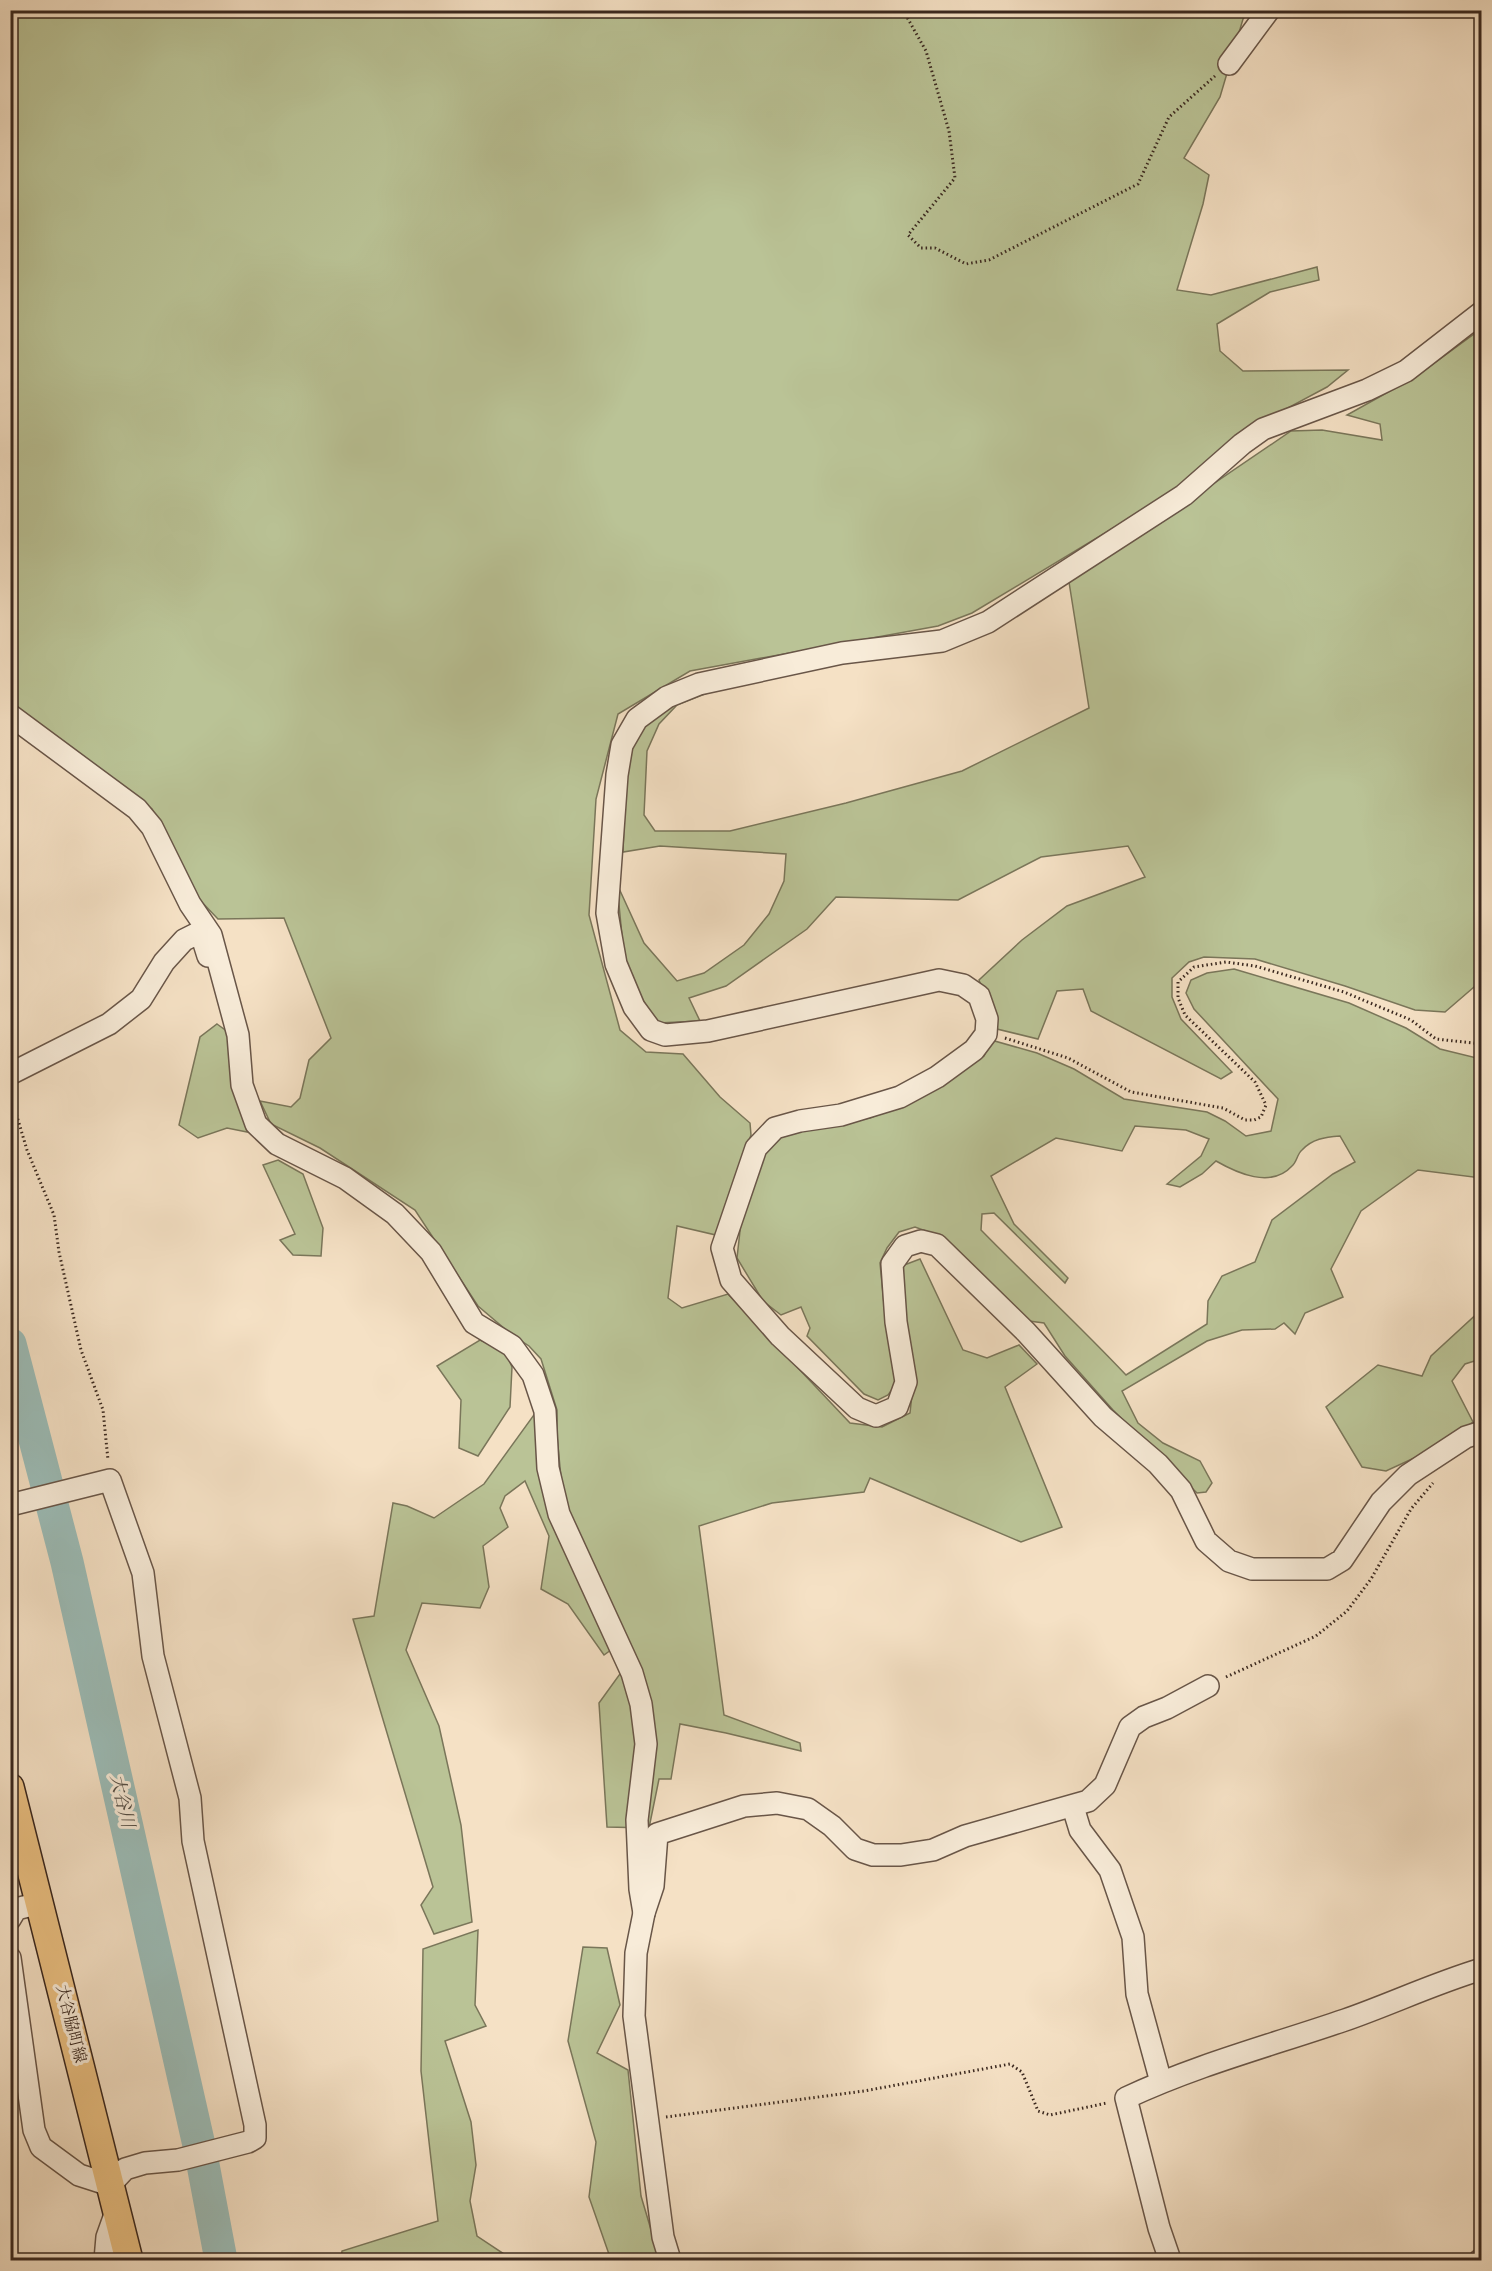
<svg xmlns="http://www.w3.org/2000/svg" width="1492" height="2271" viewBox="0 0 1492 2271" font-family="'IM FELL English','Noto Serif JP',serif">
	<rect width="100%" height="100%" fill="#f5e1c5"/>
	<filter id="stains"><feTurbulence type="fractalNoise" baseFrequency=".00333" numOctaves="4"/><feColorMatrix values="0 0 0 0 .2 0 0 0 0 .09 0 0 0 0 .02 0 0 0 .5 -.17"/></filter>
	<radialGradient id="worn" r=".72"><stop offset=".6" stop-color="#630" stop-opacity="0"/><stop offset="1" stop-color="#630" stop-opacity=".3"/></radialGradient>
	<g fill="#bac396" stroke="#7a765a" stroke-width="1.5" fill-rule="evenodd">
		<path d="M 10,11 L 1249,11 L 1243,19 L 1220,97 L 1184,158 L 1209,175 L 1203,204 L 1177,290 L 1211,295 L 1317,267 L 1319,280 L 1270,292 L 1217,324 L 1220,351 L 1243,371 L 1348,370 L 1327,387 L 1256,425 L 1178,489 L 972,613 L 938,626 L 690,671 L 618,714 L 596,799 L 589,915 L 620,1030 L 646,1052 L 683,1054 L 720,1097 L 750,1123 L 751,1135 L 716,1235 L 677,1226 L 668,1298 L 682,1308 L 728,1294 L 850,1423 L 882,1427 L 910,1413 L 914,1375 L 899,1267 L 920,1259 L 963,1350 L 987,1358 L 1019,1345 L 1037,1364 L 1005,1387 L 1062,1527 L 1021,1542 L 870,1478 L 864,1492 L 772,1503 L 699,1526 L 724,1715 L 800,1743 L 801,1751 L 726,1733 L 680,1724 L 671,1779 L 659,1779 L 649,1828 L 607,1827 L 599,1703 L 633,1656 L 563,1498 L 557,1436 L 557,1410 L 541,1359 L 529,1346 L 511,1334 L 478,1306 L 415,1210 L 320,1148 L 271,1124 L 260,1101 L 291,1107 L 300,1098 L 309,1060 L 331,1038 L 284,918 L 218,919 L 195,895 L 152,809 L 15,710 L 11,703 Z"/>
		<path d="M 1481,329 L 1481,981 L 1445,1012 L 1415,1010 L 1345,986 L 1255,959 L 1204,957 L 1189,962 L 1172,978 L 1172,997 L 1181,1019 L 1232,1072 L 1221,1079 L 1091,1011 L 1083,989 L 1057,991 L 1038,1039 L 997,1029 L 979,980 L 1022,940 L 1067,906 L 1145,877 L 1128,846 L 1041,857 L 958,900 L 836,897 L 807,929 L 726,986 L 689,998 L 700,1021 L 658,1023 L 648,1009 L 625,967 L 617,884 L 644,943 L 677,981 L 704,973 L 744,945 L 769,914 L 784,881 L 786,854 L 660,846 L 623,852 L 626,767 L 634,743 L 644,724 L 673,703 L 720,688 L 677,705 L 659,724 L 647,751 L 644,815 L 655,831 L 730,831 L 846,803 L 962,771 L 1089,708 L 1069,582 L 1291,431 L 1322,430 L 1382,440 L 1380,424 L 1347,415 L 1415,377 Z"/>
		<path d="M 1234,969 L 1349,1003 L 1406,1028 L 1440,1049 L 1481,1059 L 1481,1178 L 1418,1170 L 1361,1211 L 1331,1269 L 1343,1297 L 1305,1313 L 1295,1334 L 1284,1323 L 1275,1329 L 1242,1330 L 1207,1341 L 1122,1391 L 1138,1423 L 1163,1443 L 1200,1461 L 1212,1483 L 1206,1492 L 1197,1493 L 1113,1410 L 1065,1356 L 1044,1323 L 1029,1321 L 934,1234 L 915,1227 L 899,1232 L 887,1248 L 880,1263 L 886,1325 L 899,1380 L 888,1395 L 878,1400 L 864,1394 L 807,1336 L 810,1328 L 801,1307 L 781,1315 L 763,1301 L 737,1258 L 741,1222 L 765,1152 L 784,1135 L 812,1127 L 870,1118 L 908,1102 L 946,1082 L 984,1056 L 991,1040 L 1037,1053 L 1074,1069 L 1124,1099 L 1207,1112 L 1225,1121 L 1246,1136 L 1271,1131 L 1278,1099 L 1194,1009 L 1186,993 L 1191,980 L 1207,973 ZM 1135,1126 L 1186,1130 L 1209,1139 L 1201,1156 L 1167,1184 L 1180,1187 L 1202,1174 L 1216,1161 C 1237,1173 1271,1189 1292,1166 C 1297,1162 1297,1154 1302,1150 C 1312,1139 1325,1137 1340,1136 L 1355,1162 L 1333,1174 L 1272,1220 L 1255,1262 L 1222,1276 L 1208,1301 L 1207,1324 L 1126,1375 C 1079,1325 1029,1279 981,1230 L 982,1214 L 994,1213 L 1065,1283 L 1068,1278 L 1014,1224 L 991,1176 L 1056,1138 L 1122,1151 Z"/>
		<path d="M 217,1024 L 232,1035 L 236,1090 L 247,1132 L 227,1128 L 198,1138 L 179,1125 L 200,1037 Z"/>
		<path d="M 278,1160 L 303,1174 L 323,1228 L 321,1256 L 293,1255 L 280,1240 L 295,1234 L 263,1165 Z"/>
		<path d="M 1481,1310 L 1481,1359 L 1465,1364 L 1452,1381 L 1473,1422 L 1436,1448 L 1386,1471 L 1362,1467 L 1326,1407 L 1378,1365 L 1422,1376 L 1431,1356 Z"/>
		<path d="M 480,1340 L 505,1351 L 512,1367 L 510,1407 L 478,1456 L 459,1448 L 461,1400 L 437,1366 Z"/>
		<path d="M 536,1412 L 615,1647 L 604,1655 L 568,1604 L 541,1589 L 549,1536 L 525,1481 L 505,1496 L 500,1508 L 508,1527 L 483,1546 L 489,1587 L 480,1608 L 422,1603 L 406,1650 L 439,1726 L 461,1825 L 472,1922 L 434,1934 L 421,1905 L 433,1887 L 353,1619 L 374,1616 L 393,1503 L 407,1506 L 434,1518 L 484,1484 Z"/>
		<path d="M 478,1930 L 475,2005 L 486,2026 L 445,2041 L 471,2122 L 476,2165 L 470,2201 L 477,2236 L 513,2260 L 341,2260 L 342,2251 L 438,2221 L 421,2071 L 423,1949 Z"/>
		<path d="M 583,1947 L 607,1948 L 620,2005 L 597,2053 L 628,2070 L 641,2196 L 660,2260 L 611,2260 L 589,2197 L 596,2142 L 568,2041 Z"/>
	</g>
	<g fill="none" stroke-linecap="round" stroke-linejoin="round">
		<path stroke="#9cbdb8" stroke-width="33" d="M 10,1344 L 67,1562 L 201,2154 L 221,2260"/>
		<g stroke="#695648" stroke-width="24">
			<g id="minor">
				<path d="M 1229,64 L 1269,10"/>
				<path d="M 1482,312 L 1406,371 L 1367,390 L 1263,429 L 1242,444 L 1184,495 L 988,622 L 942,641 L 842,653 L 699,684 L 667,697 L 637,719 L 622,745 L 617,775 L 607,913 L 616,964 L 634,1007 L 651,1030 L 665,1035 L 708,1031 L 939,980 L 963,985 L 979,996 L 987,1019 L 986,1034 L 974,1050 L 937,1077 L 900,1097 L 841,1115 L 800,1121 L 775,1128 L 756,1148 L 722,1248 L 731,1280 L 780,1336 L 857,1408 L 876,1416 L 897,1407 L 906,1382 L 896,1322 L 892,1264 L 905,1246 L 921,1241 L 937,1245 L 1026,1332 L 1103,1417 L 1158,1464 L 1181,1490 L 1206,1541 L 1229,1561 L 1252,1569 L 1327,1569 L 1342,1560 L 1381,1502 L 1408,1475 L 1466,1437 L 1482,1432"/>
				<path d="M 10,715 L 137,809 L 152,827 L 190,904 L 211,935 L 238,1035 L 242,1085 L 256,1124 L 277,1144 L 345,1178 L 395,1214 L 431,1252 L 474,1323 L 512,1346 L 533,1375 L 545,1411 L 548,1468 L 559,1514 L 632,1673 L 641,1704 L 646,1744 L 637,1820 L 640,1889 L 644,1913"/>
				<path d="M 10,1074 L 109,1024 L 141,999 L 164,962 L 184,940 L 196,934 L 203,940 L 208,956"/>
				<path d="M 10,1505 L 110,1480 L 143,1573 L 153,1656 L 190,1798 L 193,1841 L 255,2125 L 255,2138 L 248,2142 L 178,2160 L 145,2163 L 125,2169 L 110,2185 L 79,2175 L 41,2147 L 34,2130 L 10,1958"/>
				<path d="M 1073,1807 L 1080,1830 L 1110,1870 L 1133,1937 L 1137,1994 L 1161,2082"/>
				<path d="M 10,1919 L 16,1909 L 40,1903"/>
				<path d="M 105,2260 L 107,2237 L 117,2209"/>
				<path d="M 670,2260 L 663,2237 L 634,2016 L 636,1953 L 644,1913 L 653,1886 L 657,1834 L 744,1806 L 777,1803 L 808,1809 L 832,1826 L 855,1849 L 873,1855 L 901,1855 L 933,1850 L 965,1836 L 1088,1801 L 1105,1785 L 1130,1727 L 1144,1717 L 1167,1708 L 1208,1686"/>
				<path d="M 1170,2260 L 1159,2228 L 1126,2098 C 1196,2065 1272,2045 1345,2020 C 1391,2004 1435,1983 1482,1969"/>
				<path d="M 1480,2260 L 1482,2260"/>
			</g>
		</g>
		<g stroke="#3a281f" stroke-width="30">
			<path id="major" d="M 10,1787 L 129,2260"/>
		</g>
		<g stroke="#3a281f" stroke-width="3" stroke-dasharray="1.5 3" stroke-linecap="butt">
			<path d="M 903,10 L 926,51 L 949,131 L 955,178 L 908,235 L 921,248 L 935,248 L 966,264 L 989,260 L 1138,184 L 1169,117 L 1215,76"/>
			<path d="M 1005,1038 L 1068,1058 L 1131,1092 L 1223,1108 L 1245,1120 L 1254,1120 L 1261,1117 L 1266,1105 L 1255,1082 L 1185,1015 L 1178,998 L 1178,982 L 1194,967 L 1226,962 L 1255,966 L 1344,992 L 1411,1020 L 1436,1039 L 1482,1044"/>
			<path d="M 10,1093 L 27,1150 L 54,1215 L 59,1252 L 81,1350 L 103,1410 L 108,1460"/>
			<path d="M 1226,1677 L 1316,1636 L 1347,1611 L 1371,1579 L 1411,1509 L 1433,1483"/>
			<path d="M 666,2117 L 864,2091 L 1010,2064 L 1022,2072 L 1038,2111 L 1050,2115 L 1107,2103"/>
		</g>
		<use href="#minor" stroke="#f8ecd9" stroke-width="21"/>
		<use href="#major" stroke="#eac082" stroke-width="27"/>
	</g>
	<g text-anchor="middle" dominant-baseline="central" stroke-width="6" stroke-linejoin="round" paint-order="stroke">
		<g font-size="16" fill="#3a281f" stroke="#f8ecd9">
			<text transform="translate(70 2024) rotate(76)">大谷脇町線</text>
		</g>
		<g font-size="18" font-style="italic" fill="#524d45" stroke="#f8ecd9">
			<text transform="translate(121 1801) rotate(77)">大谷川</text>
		</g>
	</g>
	<rect width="1492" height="2271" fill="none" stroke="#f5e1c5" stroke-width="36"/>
	<rect x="12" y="12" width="1468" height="2247" fill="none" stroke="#3a281f" stroke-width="3"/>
	<rect x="18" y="18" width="1456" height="2235" fill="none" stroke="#3a281f" stroke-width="1.5"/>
	<rect width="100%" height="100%" filter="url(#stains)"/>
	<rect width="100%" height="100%" fill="url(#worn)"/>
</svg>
